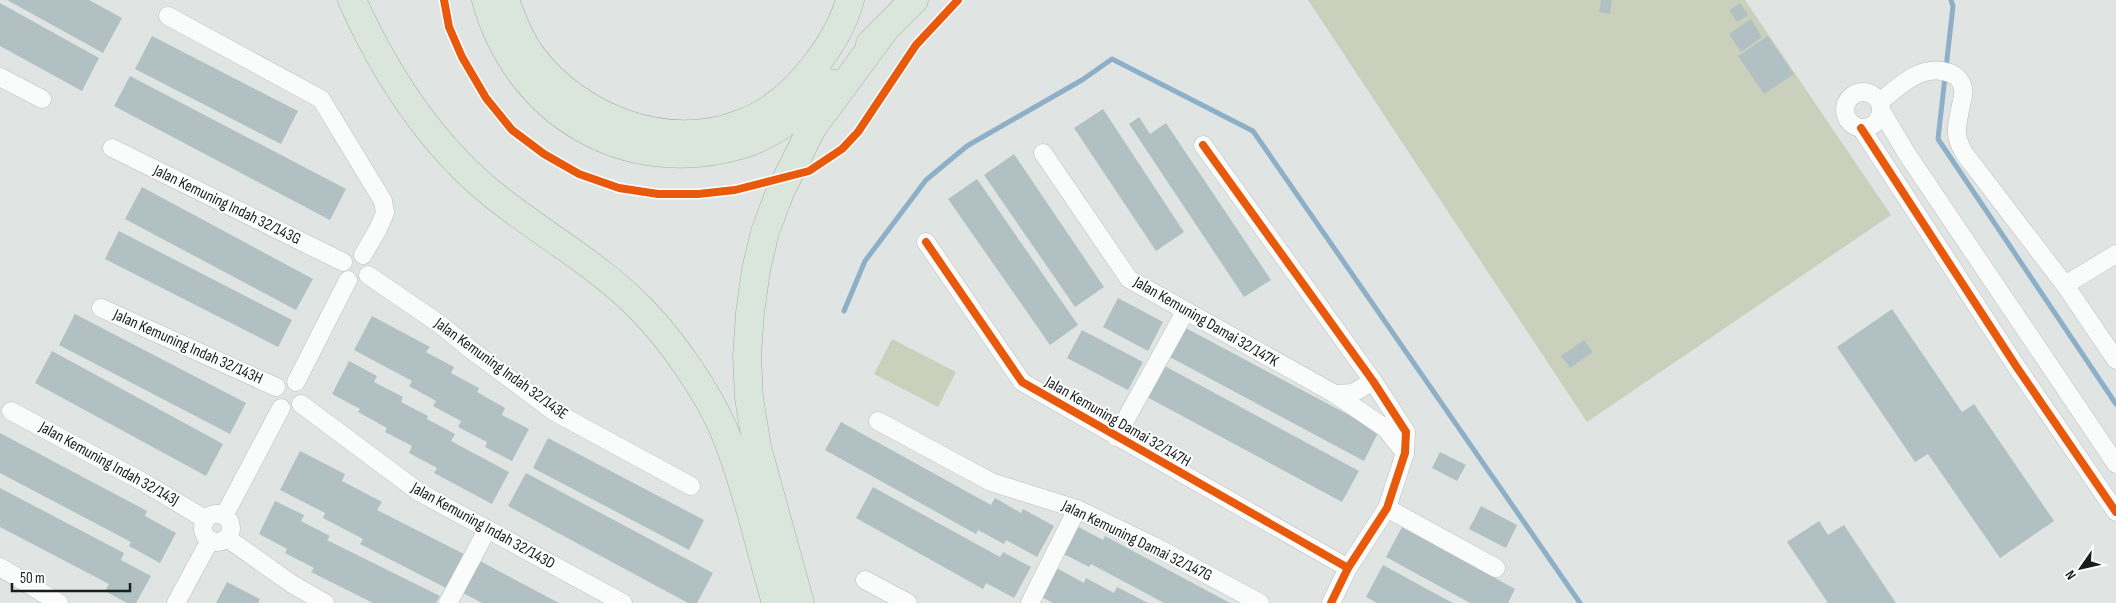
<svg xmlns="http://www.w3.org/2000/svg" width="2116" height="603" viewBox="0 0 2116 603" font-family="'Sofia Sans Condensed',sans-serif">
	<rect width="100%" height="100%" fill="#e0e5e3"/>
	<g fill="#cbd0bc">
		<path d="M 1308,0 L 1745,0 L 1891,215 L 1587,422 Z"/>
		<path d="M 892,339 L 956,372 L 938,407 L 874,374 Z"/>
	</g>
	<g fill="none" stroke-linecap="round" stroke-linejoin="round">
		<g stroke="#8eafc8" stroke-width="5">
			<path d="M 1951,0 L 1953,6 L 1938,139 L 2116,404"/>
			<path d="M 844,311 L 865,261 L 926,180 L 967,146 L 1082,80 L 1112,59 L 1253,131 L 1580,603"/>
		</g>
	</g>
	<g fill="#b1c1c3">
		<path d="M 7,0 L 89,0 L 122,18 L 103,53 Z"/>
		<path d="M 1601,0 L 1612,0 L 1610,14 L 1599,12 Z"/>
		<path d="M 0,3 L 99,58 L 82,91 L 0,46 Z"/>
		<path d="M 1740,3 L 1748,15 L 1737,22 L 1729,10 Z"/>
		<path d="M 1751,19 L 1762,37 L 1741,52 L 1729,34 Z"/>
		<path d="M 152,36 L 298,111 L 281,144 L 135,69 Z"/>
		<path d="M 1768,36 L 1794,74 L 1764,94 L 1738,56 Z"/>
		<path d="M 130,76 L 346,189 L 330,220 L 114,106 Z"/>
		<path d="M 1103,109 L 1184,232 L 1156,251 L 1074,128 Z"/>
		<path d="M 1139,117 L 1150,134 L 1166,123 L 1271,280 L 1244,297 L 1129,124 Z"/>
		<path d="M 1014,154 L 1104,287 L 1075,307 L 984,175 Z"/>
		<path d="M 977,179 L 1078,325 L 1050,345 L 948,199 Z"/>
		<path d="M 142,187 L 313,279 L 296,310 L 125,219 Z"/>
		<path d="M 119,231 L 292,320 L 278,347 L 105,259 Z"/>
		<path d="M 1118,298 L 1163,322 L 1148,351 L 1103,327 Z"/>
		<path d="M 1892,309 L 1962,412 L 1974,404 L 2054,521 L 2000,558 L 1928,454 L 1915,462 L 1837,347 Z"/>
		<path d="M 75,314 L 246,403 L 230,434 L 59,345 Z"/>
		<path d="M 372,316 L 430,347 L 426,352 L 454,367 L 451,373 L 479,388 L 477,392 L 505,408 L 502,415 L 529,429 L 512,461 L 485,447 L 487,442 L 458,427 L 461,421 L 433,406 L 436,401 L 409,386 L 412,381 L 354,350 Z"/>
		<path d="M 1182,326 L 1379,431 L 1364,461 L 1166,355 Z"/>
		<path d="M 1082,330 L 1143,362 L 1128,390 L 1067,358 Z"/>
		<path d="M 1584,340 L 1593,352 L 1570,368 L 1561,356 Z"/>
		<path d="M 52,351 L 223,444 L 206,476 L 35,383 Z"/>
		<path d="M 349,361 L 377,376 L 374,382 L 403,397 L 401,402 L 428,416 L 427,419 L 455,434 L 451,441 L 509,472 L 492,504 L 434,473 L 437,468 L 409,453 L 412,446 L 385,432 L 387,428 L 358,412 L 360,409 L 332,394 Z"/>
		<path d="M 1161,364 L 1359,471 L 1342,502 L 1145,396 Z"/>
		<path d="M 841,422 L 991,505 L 995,498 L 1021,513 L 1023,509 L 1054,526 L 1037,557 L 1006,540 L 1004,544 L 978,530 L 976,534 L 825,450 Z"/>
		<path d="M 0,433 L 147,511 L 145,516 L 176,533 L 160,563 L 129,546 L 131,542 L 0,473 Z"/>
		<path d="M 548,438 L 704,520 L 689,550 L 533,468 Z"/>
		<path d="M 300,451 L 345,474 L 342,481 L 382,502 L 377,510 L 464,554 L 446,588 L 360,544 L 363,539 L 323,518 L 325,513 L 280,490 Z"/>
		<path d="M 1440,452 L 1466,465 L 1457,481 L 1432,468 Z"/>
		<path d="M 526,473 L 713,573 L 697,603 L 688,603 L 508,506 Z"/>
		<path d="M 873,487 L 1000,557 L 1003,552 L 1031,567 L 1014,598 L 986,583 L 983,589 L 856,518 Z"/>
		<path d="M 0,488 L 124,553 L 121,560 L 151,576 L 136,603 L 127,603 L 105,591 L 109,584 L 0,527 Z"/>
		<path d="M 275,501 L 304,515 L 301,521 L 330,536 L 327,540 L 440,596 L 436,603 L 373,603 L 311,572 L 314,568 L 285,553 L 287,549 L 259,534 Z"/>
		<path d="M 1481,506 L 1517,525 L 1506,548 L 1469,529 Z"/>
		<path d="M 1819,521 L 1828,535 L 1844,525 L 1896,603 L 1828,603 L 1787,542 Z"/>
		<path d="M 1073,524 L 1103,540 L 1105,536 L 1230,603 L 1164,603 L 1091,564 L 1089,567 L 1058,551 Z"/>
		<path d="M 1402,527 L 1515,589 L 1508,603 L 1470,603 L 1386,557 Z"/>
		<path d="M 480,561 L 523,584 L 559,603 L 482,603 L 463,593 Z"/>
		<path d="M 1383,565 L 1425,588 L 1453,603 L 1377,603 L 1366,597 Z"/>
		<path d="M 1053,566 L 1084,583 L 1086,578 L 1114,593 L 1117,587 L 1148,603 L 1053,603 L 1038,595 Z"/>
		<path d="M 227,582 L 260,599 L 258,603 L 216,603 Z"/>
	</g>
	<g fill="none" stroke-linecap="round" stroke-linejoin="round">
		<g stroke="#bbbebd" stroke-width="19">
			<g id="street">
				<path d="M 168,16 L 321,99 L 383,201 L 385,213 L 378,229 L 363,255"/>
				<path d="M 0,77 L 42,99"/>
				<circle cx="1863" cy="110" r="18"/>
				<path d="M 1880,102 C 1900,85 1922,63 1950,73 C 1957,76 1963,82 1963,90 C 1964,95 1962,101 1961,105 C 1957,126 1953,134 1964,153 L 2065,285 L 2116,360"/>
				<path d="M 1882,112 L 1907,154 L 2116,464"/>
				<path d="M 1861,128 L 2016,366 L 2116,512"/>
				<path d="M 1203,145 L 1373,381 L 1406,432 L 1405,453 L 1387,508 L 1348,568 L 1331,603"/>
				<path d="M 112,148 L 343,262"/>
				<path d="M 1043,153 L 1129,279 L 1335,394 L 1385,428 L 1405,453"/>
				<path d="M 926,242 L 1022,382 L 1348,568"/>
				<path d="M 368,275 L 441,325 L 470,349 L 553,411 L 691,486"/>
				<path d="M 2065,285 L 2116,254"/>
				<path d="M 101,308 L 276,387"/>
				<path d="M 296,382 L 348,280"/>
				<path d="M 1335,394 L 1353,393 L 1373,381"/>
				<path d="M 301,404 L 419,492 L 623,603"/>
				<path d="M 11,411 L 143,482 L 205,519"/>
				<path d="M 878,421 L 991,482 L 1077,509 L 1154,546 L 1260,603"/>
				<path d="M 1116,437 L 1185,312"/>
				<path d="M 1387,508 L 1496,568"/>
				<circle cx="217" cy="528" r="14"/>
				<path d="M 224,516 L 281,408"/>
				<path d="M 227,538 L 292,584 L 325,603"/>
				<path d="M 0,567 L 59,603"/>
				<path d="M 865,580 L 908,603"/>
				<path d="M 176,603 L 210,540"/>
				<path d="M 448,603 L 487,530"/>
				<path d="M 1030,603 L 1077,509"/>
			</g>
		</g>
		<g stroke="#a4b0a6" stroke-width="29">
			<g id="highway">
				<path d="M 352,0 C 384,71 430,143 491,193 C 541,234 600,265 644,312 C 673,342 706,390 723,428 C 746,484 759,545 776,603"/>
				<path d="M 486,0 C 518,114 625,178 740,145 C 774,136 807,107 830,83"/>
				<path d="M 505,0 C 512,19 519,38 531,55 C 578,118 665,152 740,124 C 769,114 793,93 812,69 C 829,48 843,26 850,0"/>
				<path d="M 870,44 L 914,0"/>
				<path d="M 800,603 L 757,447 L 749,398 L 747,356 L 750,313 L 756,270 L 765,232 L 780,192 L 812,128 L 883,32"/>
			</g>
		</g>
		<use href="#street" stroke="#fafbfb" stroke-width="18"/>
		<use href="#highway" stroke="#dae5db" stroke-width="28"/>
		<g stroke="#fff" stroke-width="11">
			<g id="cycleway">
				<path d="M 444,0 L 449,27 L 462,57 L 486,98 L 512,130 L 544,154 L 579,174 L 619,188 L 658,194 L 698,194 L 735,190 L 809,171 L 842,149 L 858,132 L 916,45 L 958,0"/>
				<path d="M 1861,128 L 2016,366 L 2116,512"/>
				<path d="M 1203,145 L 1373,381 L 1406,432 L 1405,453 L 1387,508 L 1348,568 L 1331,603"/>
				<path d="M 926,242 L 1022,382 L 1348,568"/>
			</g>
		</g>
		<use href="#cycleway" stroke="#e8590c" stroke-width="8"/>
	</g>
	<g text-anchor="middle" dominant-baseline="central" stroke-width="4" stroke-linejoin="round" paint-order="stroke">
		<g font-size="16" fill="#1a1e1d" stroke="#fff">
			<text transform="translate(227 205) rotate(26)">Jalan Kemuning Indah 32/143G</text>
			<text transform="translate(1206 322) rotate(30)">Jalan Kemuning Damai 32/147K</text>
			<text transform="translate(188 347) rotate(24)">Jalan Kemuning Indah 32/143H</text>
			<text transform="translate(501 369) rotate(36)">Jalan Kemuning Indah 32/143E</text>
			<text transform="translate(1118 422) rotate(30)">Jalan Kemuning Damai 32/147H</text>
			<text transform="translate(109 464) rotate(29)">Jalan Kemuning Indah 32/143J</text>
			<text transform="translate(483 526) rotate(29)">Jalan Kemuning Indah 32/143D</text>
			<text transform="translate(1137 541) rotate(26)">Jalan Kemuning Damai 32/147G</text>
		</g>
	</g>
	<g transform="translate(2081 568) rotate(236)" stroke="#ffffff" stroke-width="4" paint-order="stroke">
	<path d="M0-4L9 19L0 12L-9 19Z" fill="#1a1e1d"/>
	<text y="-8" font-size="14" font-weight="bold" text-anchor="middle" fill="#1a1e1d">N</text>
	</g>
	<path d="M12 583v8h118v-8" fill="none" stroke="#1a1e1d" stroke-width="2.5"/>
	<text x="20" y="583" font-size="15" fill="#1a1e1d" stroke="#ffffff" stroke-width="4" paint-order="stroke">50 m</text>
</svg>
